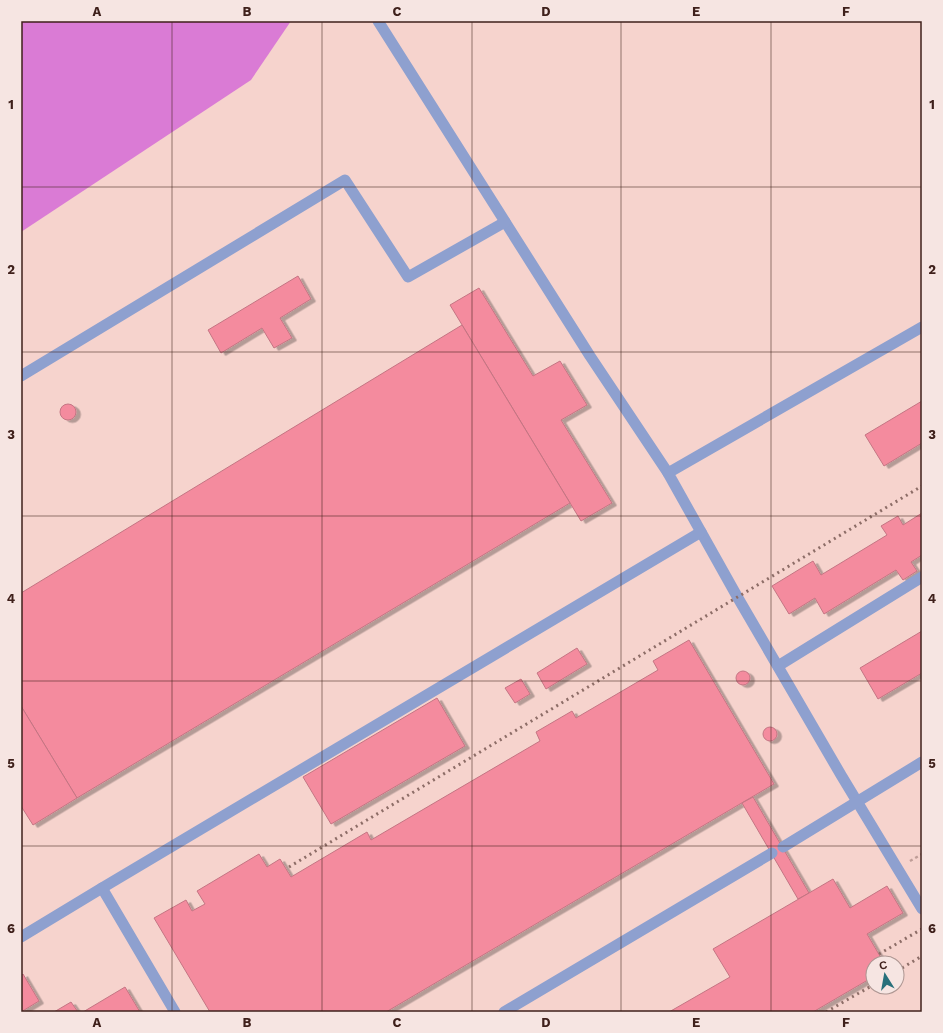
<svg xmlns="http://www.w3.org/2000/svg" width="943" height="1033" viewBox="0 0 943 1033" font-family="'Work Sans',sans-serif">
	<defs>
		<filter id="shadow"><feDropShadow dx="4.5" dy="2.5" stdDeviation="0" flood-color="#0004"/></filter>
	</defs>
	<rect width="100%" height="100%" fill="#f6d3cd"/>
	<path fill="#da7bd5" d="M 21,21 L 291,21 L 251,80 L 21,232 Z"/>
	<g fill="#f48b9e" stroke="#c47583" filter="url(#shadow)">
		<path d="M 298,276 L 311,299 L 280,318 L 292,338 L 274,348 L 262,328 L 221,353 L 208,330 Z"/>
		<path d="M 479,288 L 533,376 L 560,361 L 587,405 L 561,420 L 612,503 L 581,521 L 450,305 Z"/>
		<path d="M 462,325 L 570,503 L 77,798 L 21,706 L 21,593 Z"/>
		<path d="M 922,401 L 922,443 L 884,466 L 865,435 Z"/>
		<circle cx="68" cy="412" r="8"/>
		<path d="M 922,513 L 922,555 L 911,562 L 917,571 L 903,580 L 896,570 L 824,614 L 815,598 L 789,614 L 772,586 L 813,561 L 821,575 L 887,535 L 881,526 L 898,516 L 903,525 Z"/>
		<path d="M 922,631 L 922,673 L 878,699 L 860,668 Z"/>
		<path d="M 689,640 L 774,784 L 386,1012 L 210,1012 L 154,918 L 186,900 L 192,911 L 205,904 L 197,891 L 259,854 L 267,867 L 280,859 L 291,877 L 367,832 L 371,840 L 540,741 L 536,732 L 572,711 L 576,718 L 658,670 L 653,661 Z"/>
		<path d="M 577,648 L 587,664 L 546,689 L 537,673 Z"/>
		<circle cx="743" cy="678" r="7"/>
		<path d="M 521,679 L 530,694 L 515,703 L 505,688 Z"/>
		<path d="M 437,698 L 465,746 L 331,824 L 303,777 Z"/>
		<path d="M 21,706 L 77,798 L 33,825 L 21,806 Z"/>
		<circle cx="770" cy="734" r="7"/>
		<path d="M 753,797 L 809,893 L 798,899 L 742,803 Z"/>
		<path d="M 833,879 L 850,908 L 887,886 L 903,913 L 867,934 L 884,963 L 873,963 L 873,977 L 813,1012 L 669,1012 L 730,977 L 713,949 Z"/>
		<path d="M 23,974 L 39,1001 L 21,1012 L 21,976 Z"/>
		<path d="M 125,987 L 140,1012 L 83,1012 Z"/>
		<path d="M 71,1002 L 78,1012 L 54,1012 Z"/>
	</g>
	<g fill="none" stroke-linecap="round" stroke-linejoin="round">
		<path stroke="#bf9d97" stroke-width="2.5" stroke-dasharray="3 3" stroke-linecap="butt" d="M 910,861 L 922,854"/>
		<g stroke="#8ea0cf" stroke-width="11">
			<path d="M 378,21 L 590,356 L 668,473"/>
			<path d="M 922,327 L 668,473 L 738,598 L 841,775 L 922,909"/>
			<path d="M 21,376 L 345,180 L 408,277 L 505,222"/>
			<path d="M 778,666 L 922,577"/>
			<path d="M 783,847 L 922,762"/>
			<path d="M 102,888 L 701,532"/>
			<path d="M 21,937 L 102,888 L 175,1012"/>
			<path d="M 504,1012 L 772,853"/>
		</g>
		<g stroke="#8d6d67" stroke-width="3" stroke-dasharray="2 4" stroke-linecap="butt">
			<path d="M 289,867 L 922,486"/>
			<path d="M 879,954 L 922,929"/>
			<path d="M 897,971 L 922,956"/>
			<path d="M 826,1012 L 873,985"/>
		</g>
	</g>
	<path fill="none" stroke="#3f201b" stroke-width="1" stroke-opacity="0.55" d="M 172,21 L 172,1012M 322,21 L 322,1012M 472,21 L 472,1012M 621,21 L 621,1012M 771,21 L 771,1012M 21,187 L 922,187M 21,352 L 922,352M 21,516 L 922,516M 21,681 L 922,681M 21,846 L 922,846"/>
	<rect width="943" height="1033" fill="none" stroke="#f6e5e2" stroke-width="44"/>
	<g transform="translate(885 975) rotate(349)"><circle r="19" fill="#f6e5e2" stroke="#ad9692"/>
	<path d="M0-3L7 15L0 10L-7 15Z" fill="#28707b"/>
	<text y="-6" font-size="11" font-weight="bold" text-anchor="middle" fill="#3f201b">С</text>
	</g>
	<rect x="22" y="22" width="899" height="989" fill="none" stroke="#3f201b" stroke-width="1.5"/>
	<g font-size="13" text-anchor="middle" font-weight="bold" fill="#3f201b">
		<text x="97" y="16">A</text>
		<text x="247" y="16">B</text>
		<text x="397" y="16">C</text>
		<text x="546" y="16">D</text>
		<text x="696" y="16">E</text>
		<text x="846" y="16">F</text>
		<text x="11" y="109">1</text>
		<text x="932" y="109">1</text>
		<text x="11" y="274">2</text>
		<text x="932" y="274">2</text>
		<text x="11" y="439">3</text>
		<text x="932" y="439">3</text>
		<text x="11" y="603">4</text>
		<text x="932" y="603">4</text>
		<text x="11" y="768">5</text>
		<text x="932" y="768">5</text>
		<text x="11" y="933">6</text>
		<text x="932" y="933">6</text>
		<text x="97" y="1027">A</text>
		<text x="247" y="1027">B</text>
		<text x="397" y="1027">C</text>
		<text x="546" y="1027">D</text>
		<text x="696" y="1027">E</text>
		<text x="846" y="1027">F</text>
	</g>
</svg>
